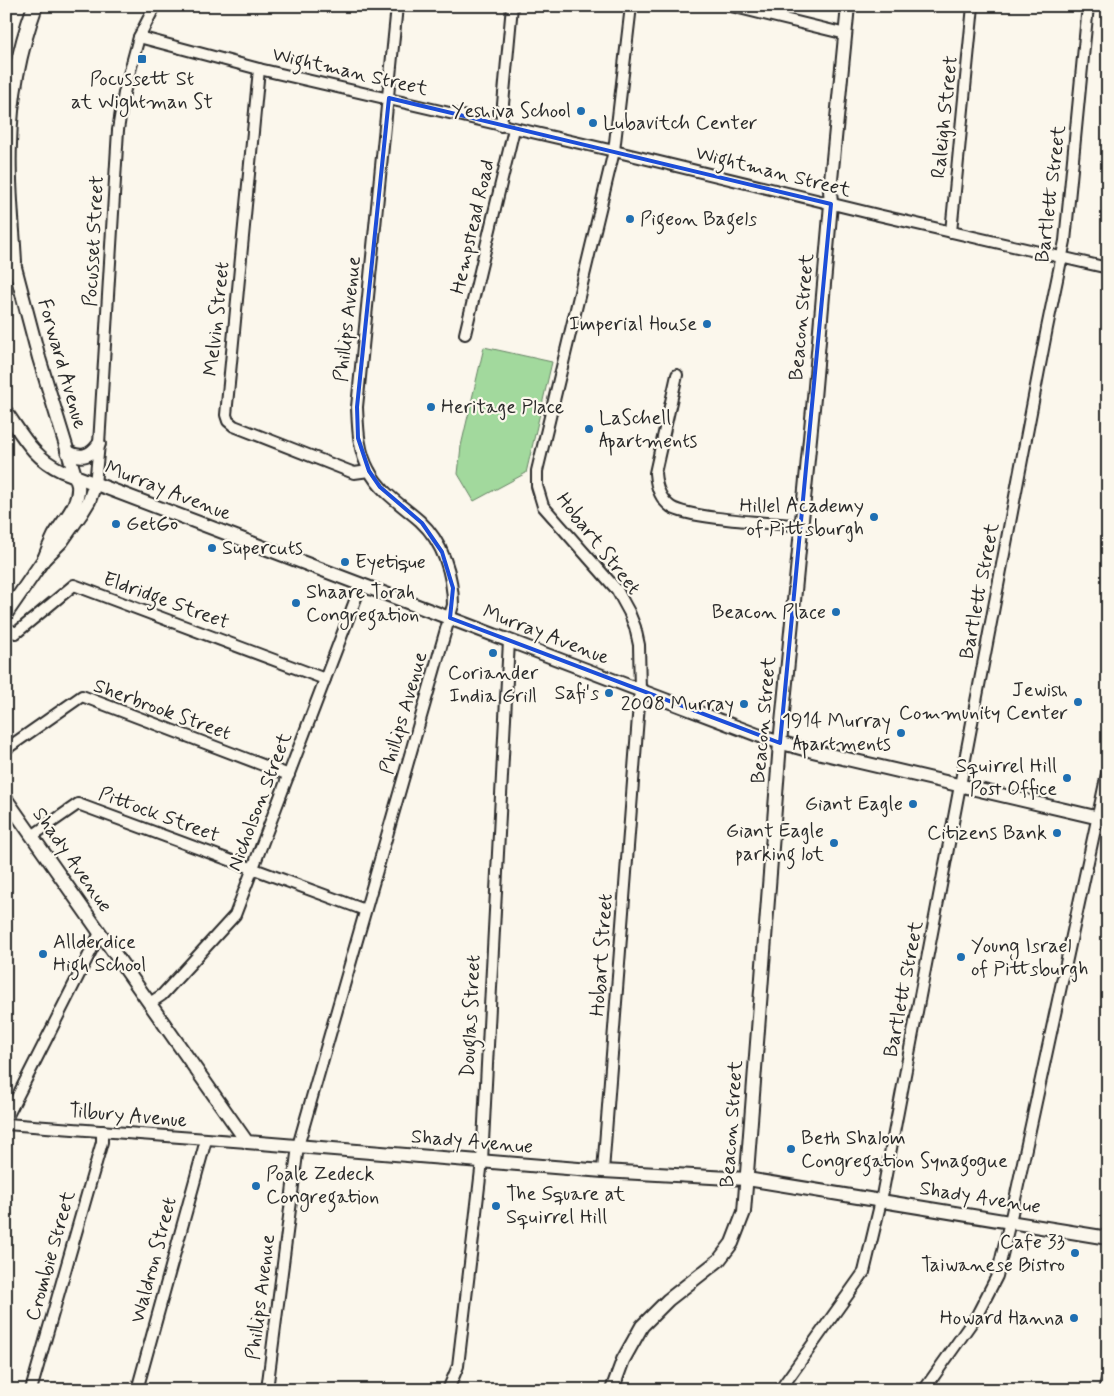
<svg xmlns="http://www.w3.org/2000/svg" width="1114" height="1396" viewBox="0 0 1114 1396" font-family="Mynerve,sans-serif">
	<rect width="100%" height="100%" fill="#fbf7ec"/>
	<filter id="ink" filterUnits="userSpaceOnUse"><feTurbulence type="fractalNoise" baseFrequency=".02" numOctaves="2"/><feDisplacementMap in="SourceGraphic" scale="10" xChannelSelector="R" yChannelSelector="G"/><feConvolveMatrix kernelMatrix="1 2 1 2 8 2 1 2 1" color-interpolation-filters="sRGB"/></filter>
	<g filter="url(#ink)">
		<path fill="#a2d99d" stroke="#668264" d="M 484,347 L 552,362 L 526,473 L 474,501 L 458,474 L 461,446 Z"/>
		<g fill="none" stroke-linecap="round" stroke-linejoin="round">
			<g stroke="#2b2b2b" stroke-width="14">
				<g id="minor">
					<path d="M 731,6 L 846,34"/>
					<path d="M 139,37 L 259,69 L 614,151 L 878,215 L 1108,268"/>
					<path d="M 259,69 L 226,415 L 228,421 L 234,426 L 354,473 L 369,471"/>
					<path d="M 501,126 L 512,6"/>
					<path d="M 951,232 L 973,6"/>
					<path d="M 465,334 L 514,129"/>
					<path d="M 677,375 L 655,473 C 656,486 660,499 671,507 C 690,519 775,523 802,526"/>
					<path d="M 95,484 L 99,444 L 118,130 L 124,93 L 139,37 L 155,6"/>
					<path d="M 6,628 L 16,633 L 74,585 L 325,679"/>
					<path d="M 6,749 L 82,696 L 289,775"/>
					<path d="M 32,836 L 78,804 L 365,910"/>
					<path d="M 150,1003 L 162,995 L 235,915 L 361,585"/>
					<path d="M 6,1119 L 100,933"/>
					<path d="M 6,1124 L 247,1142"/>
					<path d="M 603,1171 L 640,691 L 639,645 L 635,627 L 629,612 L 617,590 L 543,506 L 537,486 L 537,471 L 614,151 L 631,6"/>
					<path d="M 31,1390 L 102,1142 L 102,1131"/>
					<path d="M 137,1390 L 206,1140"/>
					<path d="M 267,1390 L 298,1146 L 453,605 C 453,575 443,542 420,521 C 402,505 380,492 369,470 C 358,450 358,428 357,407 L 397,6"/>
					<path d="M 448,1390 L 458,1366 L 482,1161 L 509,641"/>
					<path d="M 780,1390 L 864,1272 L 881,1201 L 1047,328 L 1065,241 L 1088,6"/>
					<path d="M 924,1390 L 977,1315 L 997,1276 L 1012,1213 L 1108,769"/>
				</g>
			</g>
			<g stroke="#2b2b2b" stroke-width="16">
				<g id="major">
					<path d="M 11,252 L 39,358 L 78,485 C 80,505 63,520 54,536 C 50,544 47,551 44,559"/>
					<path d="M 6,412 C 24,438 34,458 62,471 L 768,739 L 804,749 L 1108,820"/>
					<path d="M 67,451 C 80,459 90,457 99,444"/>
					<path d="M 6,614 L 44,559 L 62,541 L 81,514 L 89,501 L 95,484"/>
					<path d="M 6,799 L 247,1142 L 603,1171 L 747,1179 L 1108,1238"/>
					<path d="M 612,1390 L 623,1360 L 642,1326 L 668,1300 L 719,1260 L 732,1243 L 744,1212 L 780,743 L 814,398 L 831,204 L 830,190 L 848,6"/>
					<path d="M 1105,1390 L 1108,1380"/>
				</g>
			</g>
			<g stroke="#2b2b2b" stroke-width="18">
				<path id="highway" d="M 14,262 C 12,223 7,183 9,144 C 10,97 19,50 35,6"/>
			</g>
			<use href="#minor" stroke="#fbf7ec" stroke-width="10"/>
			<use href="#major" stroke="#fbf7ec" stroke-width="12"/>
			<use href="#highway" stroke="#fbf7ec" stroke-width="14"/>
		</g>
	</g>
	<path fill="none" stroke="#1d4ed8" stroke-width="4" stroke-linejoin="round" d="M 389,98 L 831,204 L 780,743 L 450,618 L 453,588 L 442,552 L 422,523 L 380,487 L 369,471 L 358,438 L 357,407 Z"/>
	<g fill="#1f6fb2" stroke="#fbf7ec" stroke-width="2">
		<rect x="137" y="54" width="10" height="10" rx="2.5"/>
		<circle cx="581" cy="111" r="5"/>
		<circle cx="593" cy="123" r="5"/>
		<circle cx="630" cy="219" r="5"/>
		<circle cx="707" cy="324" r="5"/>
		<circle cx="431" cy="407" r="5"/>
		<circle cx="589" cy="429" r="5"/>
		<circle cx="874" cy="517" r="5"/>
		<circle cx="116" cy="524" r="5"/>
		<circle cx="212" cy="548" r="5"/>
		<circle cx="345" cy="562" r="5"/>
		<circle cx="296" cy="603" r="5"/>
		<circle cx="836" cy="612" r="5"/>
		<circle cx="493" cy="653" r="5"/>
		<circle cx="609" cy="693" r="5"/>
		<circle cx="1078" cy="702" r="5"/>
		<circle cx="744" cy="704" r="5"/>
		<circle cx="901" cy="733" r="5"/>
		<circle cx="1067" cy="778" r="5"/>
		<circle cx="913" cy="804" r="5"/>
		<circle cx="1057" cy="833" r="5"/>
		<circle cx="834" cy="843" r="5"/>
		<circle cx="43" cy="954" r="5"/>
		<circle cx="961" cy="957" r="5"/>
		<circle cx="791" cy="1149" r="5"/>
		<circle cx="256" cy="1186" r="5"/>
		<circle cx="496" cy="1206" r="5"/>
		<circle cx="1075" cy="1253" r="5"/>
		<circle cx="1074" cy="1318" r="5"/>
	</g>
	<g text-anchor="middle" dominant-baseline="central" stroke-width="4.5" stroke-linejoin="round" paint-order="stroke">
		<g font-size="20" fill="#2b2b2b" stroke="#fbf7ec">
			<text transform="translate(350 72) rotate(13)">Wightman Street</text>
			<text transform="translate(945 117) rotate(-84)">Raleigh Street</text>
			<text transform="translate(773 172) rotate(14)">Wightman Street</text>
			<text transform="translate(1051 194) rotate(-83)">Bartlett Street</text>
			<text transform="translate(473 227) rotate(-77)">Hempstead Road</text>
			<text transform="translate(94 241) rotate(-87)">Pocusset Street</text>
			<text transform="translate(802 317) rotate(-85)">Beacon Street</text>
			<text transform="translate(217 319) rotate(-84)">Melvin Street</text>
			<text transform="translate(348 319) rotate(-84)">Phillips Avenue</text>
			<text transform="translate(62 364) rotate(74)">Forward Avenue</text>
			<text transform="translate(168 491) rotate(21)">Murray Avenue</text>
			<text transform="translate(598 544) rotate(52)">Hobart Street</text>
			<text transform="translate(980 591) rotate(-79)">Bartlett Street</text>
			<text transform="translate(166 601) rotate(20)">Eldridge Street</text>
			<text transform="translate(546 635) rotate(21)">Murray Avenue</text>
			<text transform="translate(162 710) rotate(20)">Sherbrook Street</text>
			<text transform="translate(404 713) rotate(-74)">Phillips Avenue</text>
			<text transform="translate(764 720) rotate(-85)">Beacon Street</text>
			<text transform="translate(260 802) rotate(-69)">Nicholson Street</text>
			<text transform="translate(159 815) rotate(20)">Pittock Street</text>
			<text transform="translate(72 860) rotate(55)">Shady Avenue</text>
			<text transform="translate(602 955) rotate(-86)">Hobart Street</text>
			<text transform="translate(904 989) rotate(-79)">Bartlett Street</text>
			<text transform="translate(471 1016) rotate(-87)">Douglas Street</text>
			<text transform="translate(128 1116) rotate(5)">Tilbury Avenue</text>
			<text transform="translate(732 1124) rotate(-86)">Beacon Street</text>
			<text transform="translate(472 1142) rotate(5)">Shady Avenue</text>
			<text transform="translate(980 1198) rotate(9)">Shady Avenue</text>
			<text transform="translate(51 1256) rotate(-74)">Crombie Street</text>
			<text transform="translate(154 1260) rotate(-75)">Waldron Street</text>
			<text transform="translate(261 1297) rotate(-83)">Phillips Avenue</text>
		</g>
		<g font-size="20" fill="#2b2b2b" stroke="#fbf7ec" text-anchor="end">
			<text x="142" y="79" text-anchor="middle">Pocussett St<tspan x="142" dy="23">at Wightman St</tspan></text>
			<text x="571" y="111">Yeshiva School</text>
			<text x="603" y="123" text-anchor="start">Lubavitch Center</text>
			<text x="640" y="219" text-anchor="start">Pigeon Bagels</text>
			<text x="697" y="324">Imperial House</text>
			<text x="441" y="407" text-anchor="start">Heritage Place</text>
			<text x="599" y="418" text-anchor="start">LaSchell<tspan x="599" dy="23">Apartments</tspan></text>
			<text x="864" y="506">Hillel Academy<tspan x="864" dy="23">of Pittsburgh</tspan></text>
			<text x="126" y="524" text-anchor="start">GetGo</text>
			<text x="222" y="548" text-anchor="start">Supercuts</text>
			<text x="355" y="562" text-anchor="start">Eyetique</text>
			<text x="306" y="592" text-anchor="start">Shaare Torah<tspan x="306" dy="23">Congregation</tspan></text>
			<text x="826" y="612">Beacon Place</text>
			<text x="493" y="673" text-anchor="middle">Coriander<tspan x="493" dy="23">India Grill</tspan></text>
			<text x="1068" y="690">Jewish<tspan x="1068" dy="23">Community Center</tspan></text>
			<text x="599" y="693">Safi's</text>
			<text x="734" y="704">2008 Murray</text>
			<text x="891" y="721">1914 Murray<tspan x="891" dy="23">Apartments</tspan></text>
			<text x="1057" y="766">Squirrel Hill<tspan x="1057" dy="23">Post Office</tspan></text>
			<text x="903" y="804">Giant Eagle</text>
			<text x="824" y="831">Giant Eagle<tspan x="824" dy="23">parking lot</tspan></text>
			<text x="1047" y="833">Citizens Bank</text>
			<text x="53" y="942" text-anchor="start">Allderdice<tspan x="53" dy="23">High School</tspan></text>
			<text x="971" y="946" text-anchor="start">Young Israel<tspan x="971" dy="23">of Pittsburgh</tspan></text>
			<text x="801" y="1138" text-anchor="start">Beth Shalom<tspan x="801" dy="23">Congregation Synagogue</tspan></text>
			<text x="266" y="1174" text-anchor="start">Poale Zedeck<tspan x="266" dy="23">Congregation</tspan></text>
			<text x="506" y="1194" text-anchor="start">The Square at<tspan x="506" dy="23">Squirrel Hill</tspan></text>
			<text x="1065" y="1242">Cafe 33<tspan x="1065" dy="23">Taiwanese Bistro</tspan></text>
			<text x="1064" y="1318">Howard Hanna</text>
		</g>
	</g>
	<rect width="1114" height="1396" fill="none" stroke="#fbf7ec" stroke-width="25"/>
	<rect x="12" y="12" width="1089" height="1371" fill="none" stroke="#2b2b2b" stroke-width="2" filter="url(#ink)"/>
</svg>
